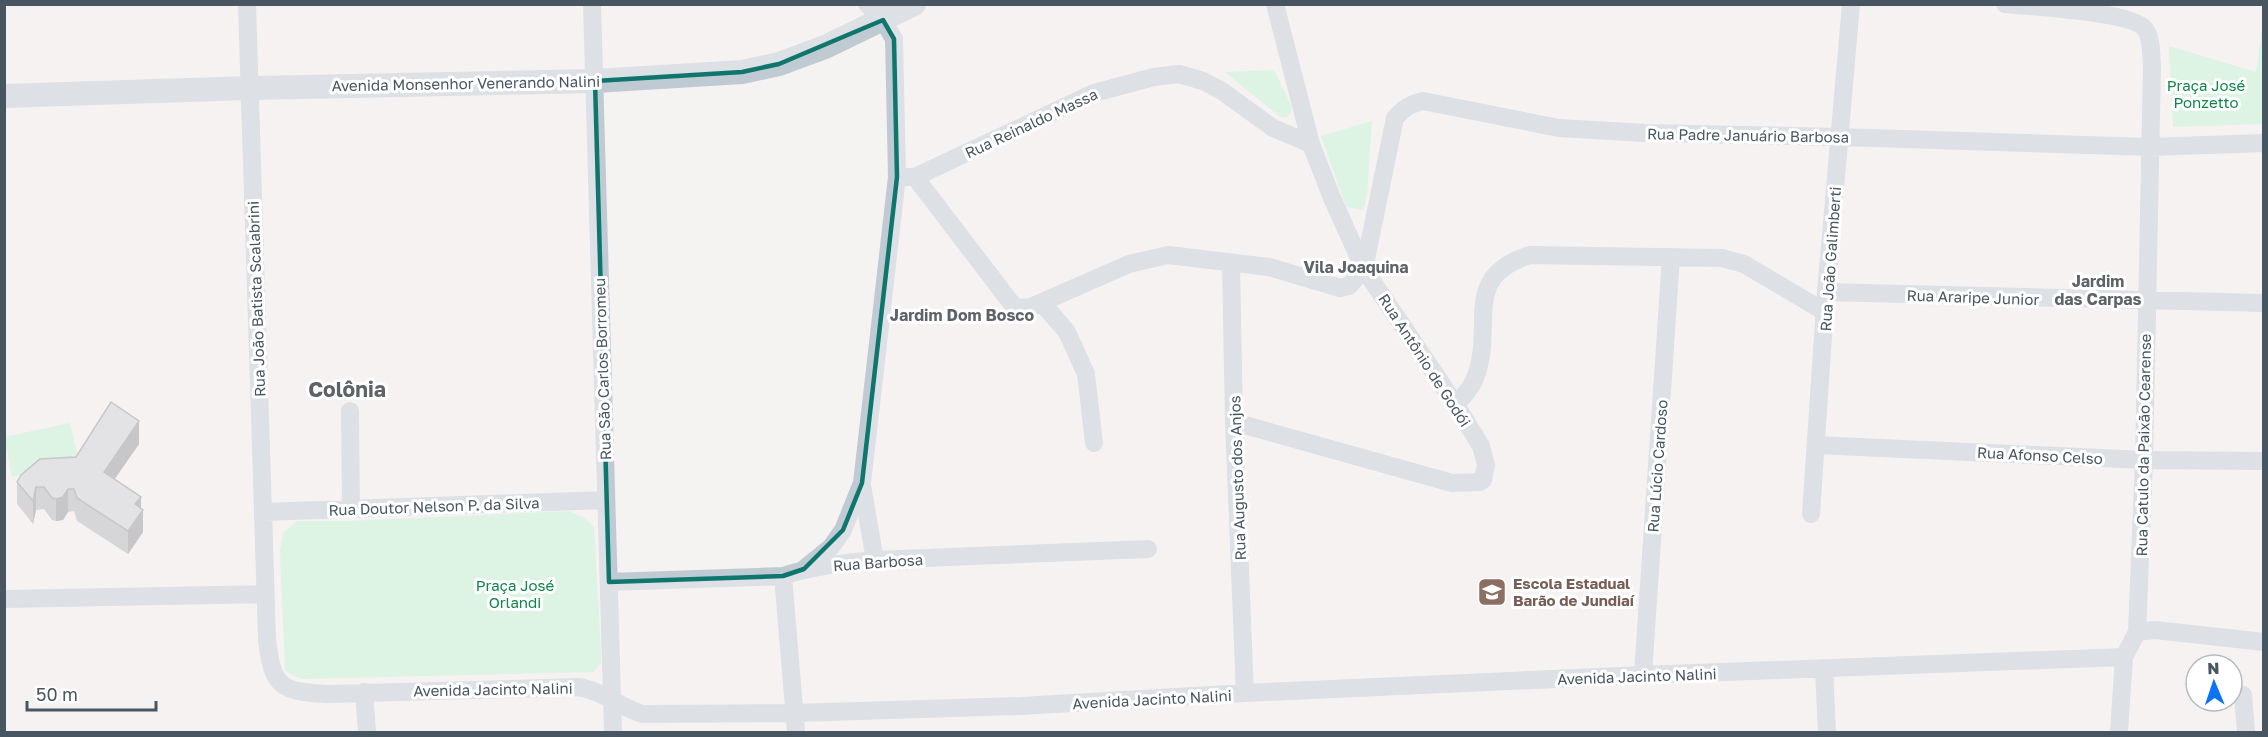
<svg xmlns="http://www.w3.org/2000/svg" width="2268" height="737" font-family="'Golos Text',sans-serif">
<rect width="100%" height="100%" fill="#f5f2f2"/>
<path fill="#bff4d3" d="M 2263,20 L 2263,124 L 2173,127 L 2169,46 L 2256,72 Z
M 1274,70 L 1291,105 L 1291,113 L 1286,118 L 1279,116 L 1225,72 Z
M 1372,121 L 1367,195 L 1363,210 L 1346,207 L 1321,136 Z
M 70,423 L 79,462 L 12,477 L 4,437 Z
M 569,511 L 586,519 L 594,527 L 601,651 L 601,663 L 593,672 L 304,679 L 294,676 L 285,670 L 280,551 L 283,533 L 297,521 L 348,521 Z"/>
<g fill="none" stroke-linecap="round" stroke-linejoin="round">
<path stroke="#bfcad3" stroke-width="18" d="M 247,4 L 267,639 C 272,686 280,692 327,694 L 578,687 C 602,690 620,708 643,714 L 795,713 L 1021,706 L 1245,693 L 1643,675 L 2124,657
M 592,4 L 613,732
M 2005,4 C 2031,7 2131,11 2145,29 C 2152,38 2151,55 2152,66 L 2144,460 L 2137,632 L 2124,657 L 2119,732
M 897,177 L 915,177 L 1012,304 L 1017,308 L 1031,307 L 1129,264 L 1168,255 L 1269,267 L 1340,288 L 1349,286 L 1364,269 L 1395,118 C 1404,108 1410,104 1423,101 L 1559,128 L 1645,133 L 1840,137 L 2150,147 L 2264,143
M 915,177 L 1094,93 L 1154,77 L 1179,74 L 1203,81 L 1222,91 L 1273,128 L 1311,144
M 1231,263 L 1234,422 L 1245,693
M 1826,292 L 2264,303
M 1042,303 L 1067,332 L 1086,374 L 1094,443
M 1456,405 C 1462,397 1472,388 1475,378 C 1496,326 1459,277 1530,255 L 1722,258 L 1744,264 L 1825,312
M 350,411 L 351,508
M 1234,422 L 1452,483 L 1480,482 L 1483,480 L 1486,465 L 1481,446 L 1456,405 L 1364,269 L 1332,198 L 1311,144 L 1275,4
M 1816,445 L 2144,460 L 2264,461
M 862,485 L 875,560
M 263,512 L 605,500
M 1811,514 L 1826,292 L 1851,4
M 804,569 L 831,547 L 843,530 L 862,483 L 897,177 L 894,39 L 883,20 L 867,4
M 783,576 L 796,732
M 609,582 L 783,576 C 813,566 843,563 875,560 L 1148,549
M 4,599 L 264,594
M 2137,632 L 2155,630 L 2264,642
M 1824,668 L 1827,732
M 1643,675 L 1671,257
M 364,692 L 367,732
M 2243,695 L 2246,732"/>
<path stroke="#bfcad3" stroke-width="24" d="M 4,96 L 250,88 L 595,81 L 742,72 L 779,64 L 825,47 L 914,4"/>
</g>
<path fill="#afb2b7" d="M 139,444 L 115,479 L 141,508 L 143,532 L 128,554 L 77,521 L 74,511 L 68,512 L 63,520 L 56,521 L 52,520 L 44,509 L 36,510 L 33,524 L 17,504 L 17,482 L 76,457 Z"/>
<path fill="#8f9195" d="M 139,421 L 139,444 L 104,494 L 104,472 Z
M 36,487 L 36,510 L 33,524 L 33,501 Z
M 68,489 L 68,512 L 63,520 L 56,521 L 56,499 Z
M 141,497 L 141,514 L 143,510 L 143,532 L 128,554 L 128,531 L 135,504 Z"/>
<path fill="#cccfd5" stroke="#8f9195" stroke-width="1.5" d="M 111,402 L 139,421 L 104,472 L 141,497 L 135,504 L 143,510 L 128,531 L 77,498 L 74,489 L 68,489 L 63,497 L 56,499 L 52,498 L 44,487 L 36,487 L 33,501 L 17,482 L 21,475 L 40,459 L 76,457 Z"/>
<path d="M0 0H2268V737H0ZM 883,20 L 894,39 L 897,177 L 862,483 L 843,530 L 804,569 L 783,576 L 609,582 L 595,81 L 742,72 L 779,64 Z" fill="#f5f2f2" fill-opacity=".55" fill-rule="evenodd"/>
<path fill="none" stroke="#0f766e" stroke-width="4.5" stroke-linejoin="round" d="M 883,20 L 894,39 L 897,177 L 862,483 L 843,530 L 804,569 L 783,576 L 609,582 L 595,81 L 742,72 L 779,64 Z"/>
<defs>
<g id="school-square" transform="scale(1.5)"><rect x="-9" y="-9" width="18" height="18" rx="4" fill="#8d6e63" stroke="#fff"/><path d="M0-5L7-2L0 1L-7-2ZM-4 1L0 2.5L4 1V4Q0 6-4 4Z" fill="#fff"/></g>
</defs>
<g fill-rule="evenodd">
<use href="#school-square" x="1492" y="592"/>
</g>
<g text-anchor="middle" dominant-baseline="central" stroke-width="6" stroke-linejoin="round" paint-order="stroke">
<g font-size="15" fill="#485662" stroke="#fff">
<text transform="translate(466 83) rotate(-1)">Avenida Monsenhor Venerando Nalini</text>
<text transform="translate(1031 123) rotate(-25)">Rua Reinaldo Massa</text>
<text transform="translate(1748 135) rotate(1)">Rua Padre Januário Barbosa</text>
<text transform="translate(1830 259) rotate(-86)">Rua João Galimberti</text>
<text transform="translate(1973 297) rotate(2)">Rua Araripe Junior</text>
<text transform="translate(256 299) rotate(-92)">Rua João Batista Scalabrini</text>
<text transform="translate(1425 360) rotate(57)">Rua Antônio de Godói</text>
<text transform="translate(602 369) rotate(-92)">Rua São Carlos Borromeu</text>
<text transform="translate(2143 445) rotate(-89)">Rua Catulo da Paixão Cearense</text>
<text transform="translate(2040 455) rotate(3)">Rua Afonso Celso</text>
<text transform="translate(1657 466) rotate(-86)">Rua Lúcio Cardoso</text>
<text transform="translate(1237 478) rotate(-92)">Rua Augusto dos Anjos</text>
<text transform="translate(434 506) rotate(-2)">Rua Doutor Nelson P. da Silva</text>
<text transform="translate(878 562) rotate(-4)">Rua Barbosa</text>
<text transform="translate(1637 676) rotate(-2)">Avenida Jacinto Nalini</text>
<text transform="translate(493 689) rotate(-1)">Avenida Jacinto Nalini</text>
<text transform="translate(1152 699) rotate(-3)">Avenida Jacinto Nalini</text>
</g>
<g font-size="15" fill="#0f874a" stroke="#fff">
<text x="2206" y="85">Praça José<tspan x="2206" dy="17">Ponzetto</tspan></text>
<text x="515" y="585">Praça José<tspan x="515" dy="17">Orlandi</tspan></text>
</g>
<g font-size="15" font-weight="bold" fill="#785e54" stroke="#fff" text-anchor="start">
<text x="1513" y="583">Escola Estadual<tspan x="1513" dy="17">Barão de Jundiaí</tspan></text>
</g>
<g font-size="16" font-weight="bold" fill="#5e6368" stroke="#fff">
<text x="1356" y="267">Vila Joaquina</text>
<text x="2098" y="281">Jardim<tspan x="2098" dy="18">das Carpas</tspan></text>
<text x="962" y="315">Jardim Dom Bosco</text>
</g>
<g font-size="21" font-weight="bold" fill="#5e6368" stroke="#fff">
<text x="347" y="389">Colônia</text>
</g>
</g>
<rect width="2268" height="737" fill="none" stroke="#485662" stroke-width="12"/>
<g transform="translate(2214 683) rotate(358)"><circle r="28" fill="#ffffff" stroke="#b6bbc0" stroke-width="1.5"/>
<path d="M0-4.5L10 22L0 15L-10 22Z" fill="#0b74f6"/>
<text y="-9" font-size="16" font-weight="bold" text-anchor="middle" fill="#485662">N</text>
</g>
<path d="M27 701v9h129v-9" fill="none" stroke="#485662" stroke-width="3"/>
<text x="36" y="701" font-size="18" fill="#485662" stroke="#ffffff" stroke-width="4.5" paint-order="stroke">50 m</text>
</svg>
